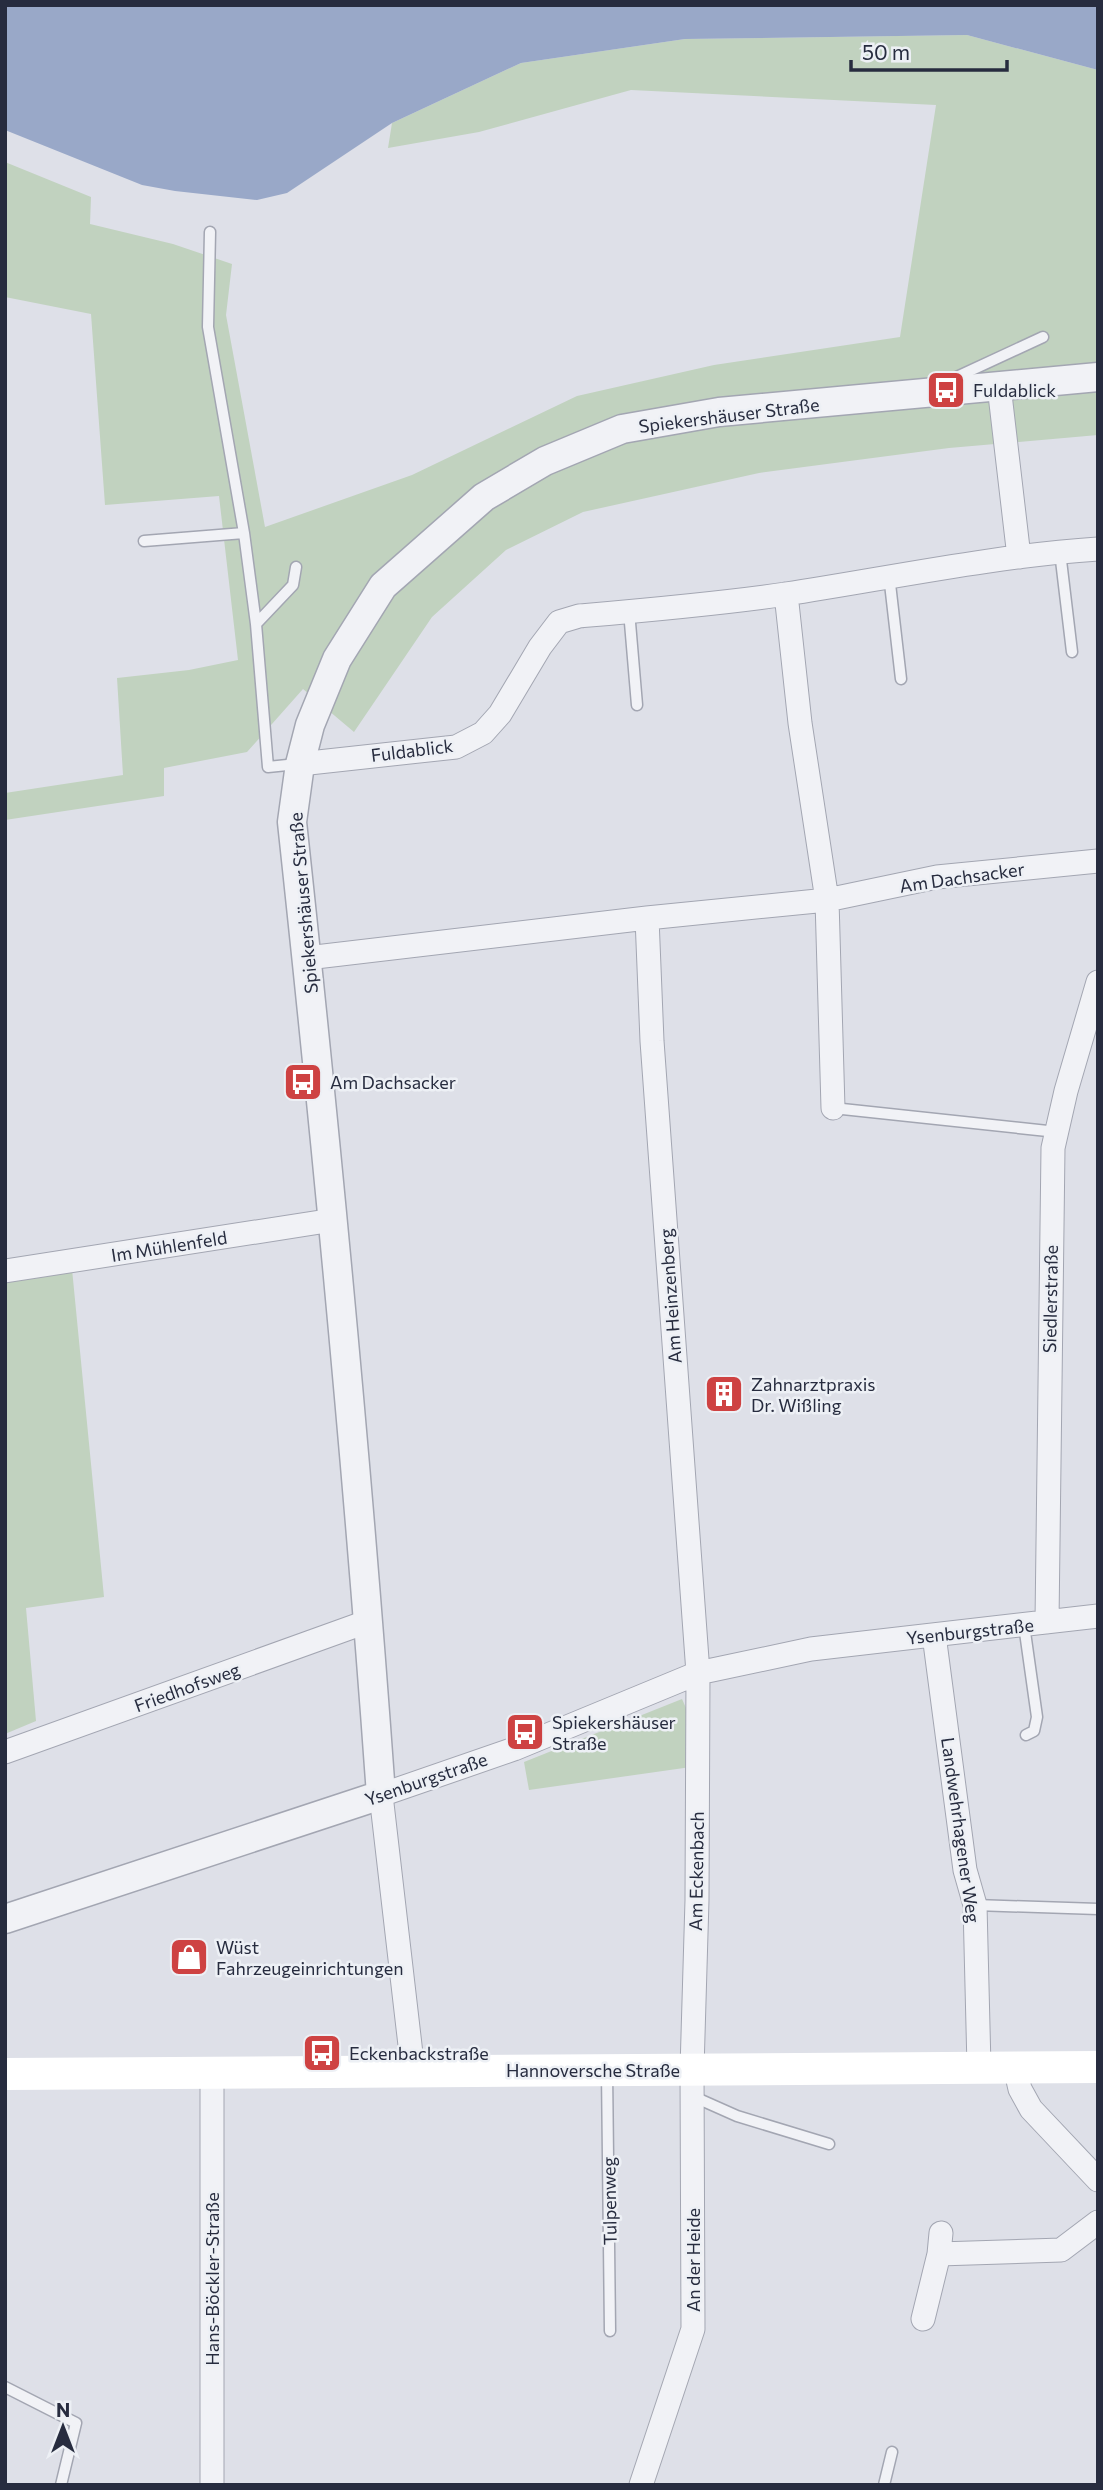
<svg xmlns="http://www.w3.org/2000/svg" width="1103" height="2490" font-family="Commissioner,sans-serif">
<rect width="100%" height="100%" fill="#dee0e8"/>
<path fill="#c1d2bf" d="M 967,35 L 1098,70 L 1098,435 L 949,448 L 759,473 L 583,512 L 506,550 L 432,617 L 354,732 L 303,689 L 247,752 L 164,768 L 164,796 L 5,820 L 5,793 L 123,775 L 117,678 L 189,670 L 238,660 L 219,496 L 105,505 L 91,314 L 5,297 L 5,162 L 91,197 L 90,224 L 173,244 L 232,264 L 226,315 L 265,527 L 412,475 L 577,396 L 714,365 L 900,337 L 936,105 L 631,90 L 479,132 L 388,148 L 392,123 L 521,63 L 685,39 Z
M 72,1269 L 104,1597 L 26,1608 L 36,1721 L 5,1734 L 5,1279 Z
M 682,1699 L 690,1717 L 691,1767 L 529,1790 L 524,1762 Z"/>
<path fill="#99a8c8" d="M 5,5 L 1098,5 L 1098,70 L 967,35 L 685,39 L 521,63 L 392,123 L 287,193 L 257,200 L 175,191 L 142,185 L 5,130 Z"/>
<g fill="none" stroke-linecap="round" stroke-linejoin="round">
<g stroke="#a3a6b2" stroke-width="13">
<path id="service" d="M 210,232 L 208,327 L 244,533 L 256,624 L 268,767 L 297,764
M 948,381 L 1043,337
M 144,541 L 244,533
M 1060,552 L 1072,652
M 889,575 L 901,679
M 629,611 L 637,705
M 256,624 L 293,585 L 296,567
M 833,1108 L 1057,1132
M 1024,1625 L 1037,1717 L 1034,1731 L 1026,1735
M 975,1905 L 1098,1909
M 607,2071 L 610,2331
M 692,2096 L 737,2116 L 829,2144
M 5,2387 L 76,2423 L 61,2485
M 884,2485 L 892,2452"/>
</g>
<g stroke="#a3a6b2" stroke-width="25">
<path id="minor" d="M 999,386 L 1019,557
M 786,594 L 800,723 L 827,900 L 833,1108
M 300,764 L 456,747 L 483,733 L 500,714 L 540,647 L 559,622 L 579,616 C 648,610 718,604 786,594 C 890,578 993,556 1098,549
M 307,958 L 647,918 L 827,900 L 937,877 L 1098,861
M 5,1271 L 333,1220
M 1047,1622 L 1053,1148 L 1066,1091 L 1098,982
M 934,1635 L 965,1870 L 975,1905 L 979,2067
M 5,1752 L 369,1621
M 1015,2067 L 1020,2089 L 1031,2109 L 1098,2180
M 413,2071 L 381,1795 L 514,1749 L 698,1673 L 811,1649 L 1098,1616
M 939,2254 L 1061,2250 L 1098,2222
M 923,2319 L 939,2254 L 941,2233
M 212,2485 L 212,2073
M 641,2485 L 693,2329 L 692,2069 L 697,1900 L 698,1673 L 652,1041 L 647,918"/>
</g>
<g stroke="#a3a6b2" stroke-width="31">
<path id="tertiary" d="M 5,1919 L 381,1795 C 358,1470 327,1146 292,822 L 300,764 L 310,725 L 337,659 L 383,586 L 484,497 L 545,461 L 622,429 L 719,412 L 1098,377"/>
</g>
<use href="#service" stroke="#f1f2f6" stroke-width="10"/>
<use href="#minor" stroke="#f1f2f6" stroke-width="23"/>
<use href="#tertiary" stroke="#f1f2f6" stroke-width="28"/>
<path stroke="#fff" stroke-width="32" d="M 5,2074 L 1098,2067"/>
</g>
<defs>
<g id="bus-square" transform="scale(2.0125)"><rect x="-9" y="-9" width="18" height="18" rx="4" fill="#ce4242" stroke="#edf0f5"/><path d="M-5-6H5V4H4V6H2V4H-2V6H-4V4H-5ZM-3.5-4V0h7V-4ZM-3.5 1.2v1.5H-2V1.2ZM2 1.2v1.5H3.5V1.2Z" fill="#fff"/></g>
<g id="building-square" transform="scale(2.0125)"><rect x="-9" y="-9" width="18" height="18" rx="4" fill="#ce4242" stroke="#edf0f5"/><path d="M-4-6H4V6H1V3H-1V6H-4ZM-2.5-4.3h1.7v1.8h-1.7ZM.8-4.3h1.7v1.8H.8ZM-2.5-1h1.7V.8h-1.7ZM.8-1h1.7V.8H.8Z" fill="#fff"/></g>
<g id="shop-square" transform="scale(2.0125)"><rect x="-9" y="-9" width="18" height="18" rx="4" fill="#ce4242" stroke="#edf0f5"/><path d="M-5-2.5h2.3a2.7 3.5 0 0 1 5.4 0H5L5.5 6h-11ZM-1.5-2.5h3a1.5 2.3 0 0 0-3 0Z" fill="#fff"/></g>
</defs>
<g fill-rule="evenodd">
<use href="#bus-square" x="946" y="390"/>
<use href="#bus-square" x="303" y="1082"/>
<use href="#building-square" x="724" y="1394"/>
<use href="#bus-square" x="525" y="1732"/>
<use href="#shop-square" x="189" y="1957"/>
<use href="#bus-square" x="322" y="2053"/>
</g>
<g text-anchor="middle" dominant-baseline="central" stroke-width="5" stroke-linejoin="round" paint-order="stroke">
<g font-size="18" fill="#272c3f" stroke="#edf0f5" text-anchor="start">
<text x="973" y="390">Fuldablick</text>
<text x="330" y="1082">Am Dachsacker</text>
<text x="751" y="1384">Zahnarztpraxis<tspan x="751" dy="21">Dr. Wißling</tspan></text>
<text x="552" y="1722">Spiekershäuser<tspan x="552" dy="21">Straße</tspan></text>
<text x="216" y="1947">Wüst<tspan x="216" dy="21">Fahrzeugeinrichtungen</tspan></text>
<text x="349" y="2053">Eckenbackstraße</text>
</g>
<g font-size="18" fill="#272c3f" stroke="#edf0f5">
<text transform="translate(729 415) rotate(-7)">Spiekershäuser Straße</text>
<text transform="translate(412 750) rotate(-7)">Fuldablick</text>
<text transform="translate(962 877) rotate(-8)">Am Dachsacker</text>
<text transform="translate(303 903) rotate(-95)">Spiekershäuser Straße</text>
<text transform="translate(169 1246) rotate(-9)">Im Mühlenfeld</text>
<text transform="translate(670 1296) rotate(-94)">Am Heinzenberg</text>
<text transform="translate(1050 1299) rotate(-89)">Siedlerstraße</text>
<text transform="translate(970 1631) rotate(-6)">Ysenburgstraße</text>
<text transform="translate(187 1687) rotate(-20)">Friedhofsweg</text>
<text transform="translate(426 1779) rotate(-19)">Ysenburgstraße</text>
<text transform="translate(961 1830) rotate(82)">Landwehrhagener Weg</text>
<text transform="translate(696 1871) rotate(-89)">Am Eckenbach</text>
<text x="593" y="2070">Hannoversche Straße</text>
<text transform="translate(609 2201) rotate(-91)">Tulpenweg</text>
<text transform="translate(693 2260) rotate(-90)">An der Heide</text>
<text transform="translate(212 2279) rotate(-90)">Hans-Böckler-Straße</text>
</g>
</g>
<rect width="1103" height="2490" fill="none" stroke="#272c3f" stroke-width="14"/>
<g transform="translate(63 2427)" stroke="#edf0f5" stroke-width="5" paint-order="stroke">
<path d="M0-5L12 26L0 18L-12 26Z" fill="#272c3f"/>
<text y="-10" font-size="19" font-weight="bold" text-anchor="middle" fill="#272c3f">N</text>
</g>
<path d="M851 60v10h156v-10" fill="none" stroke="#272c3f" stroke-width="3.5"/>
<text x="862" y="60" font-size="21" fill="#272c3f" stroke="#edf0f5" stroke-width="5" paint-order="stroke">50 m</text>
</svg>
